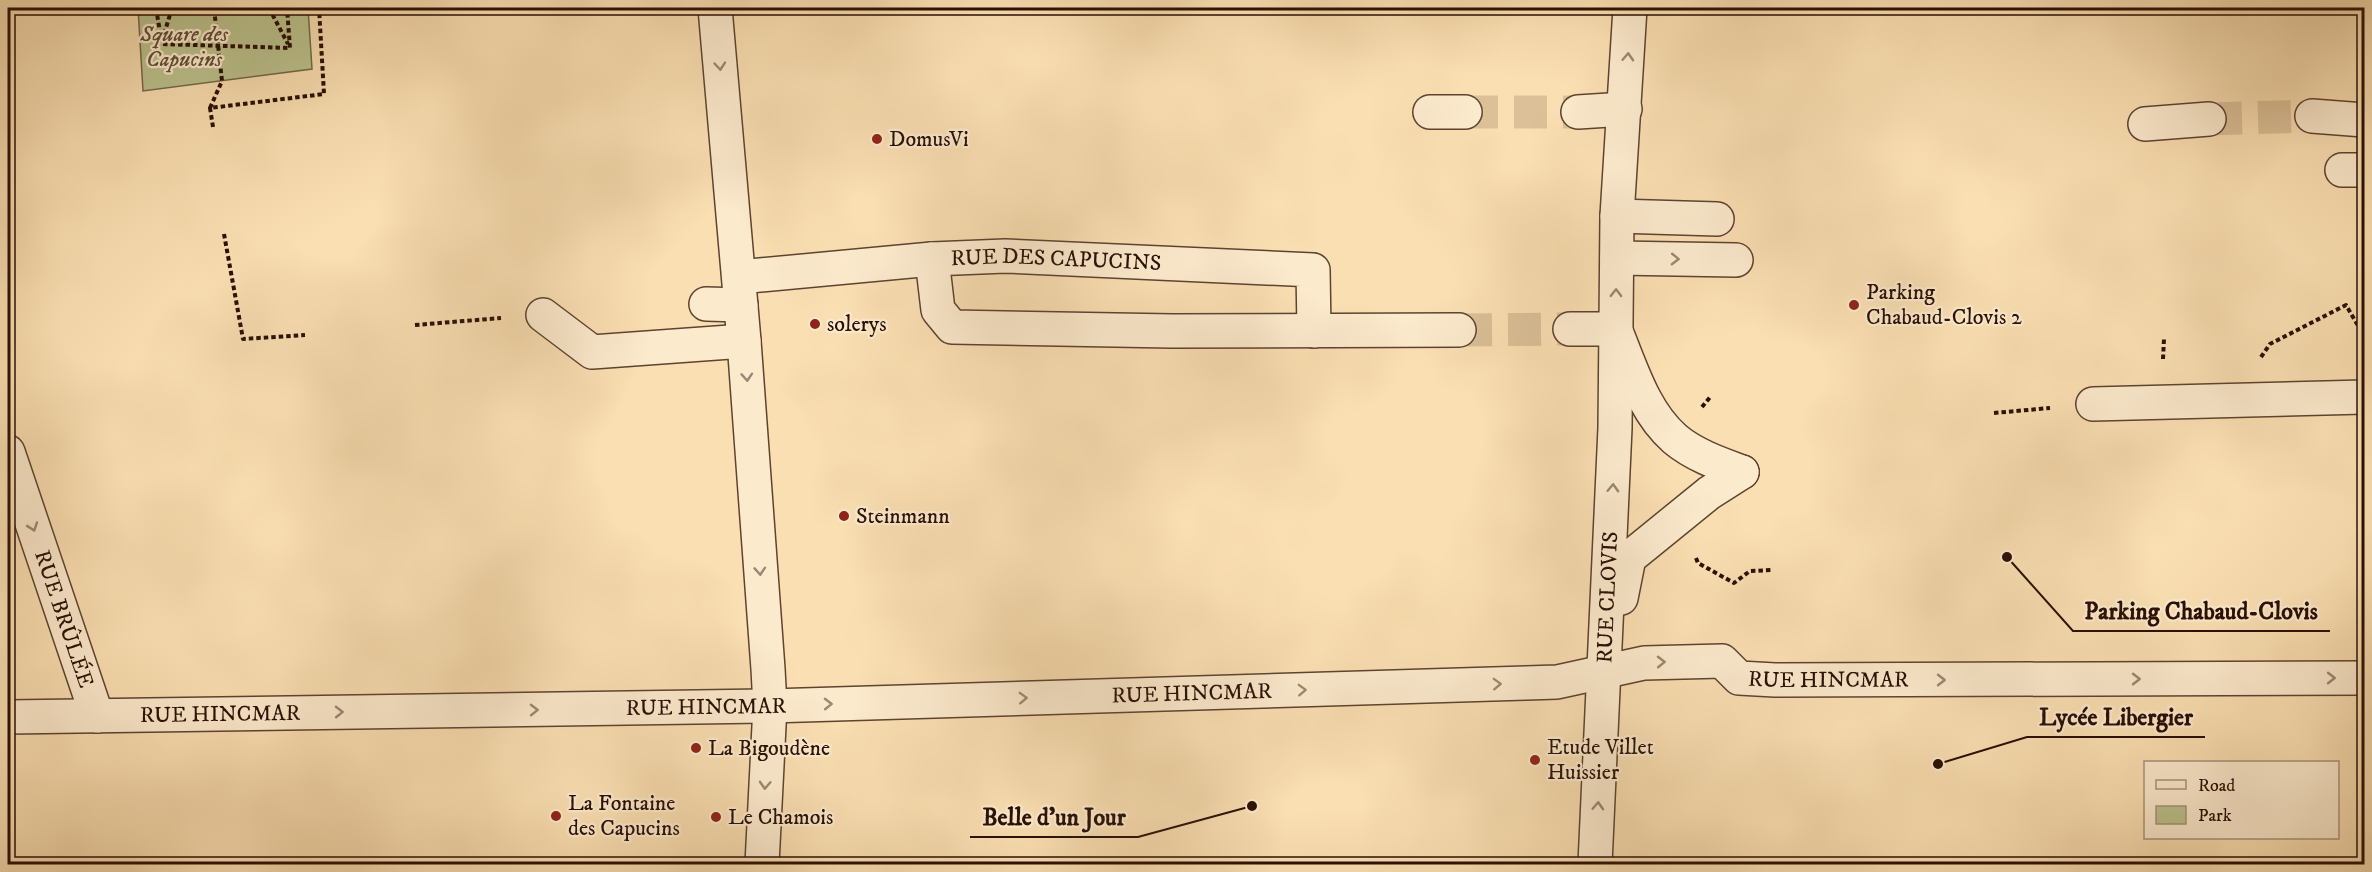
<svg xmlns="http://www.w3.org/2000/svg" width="2372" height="872" font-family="'IM FELL DW Pica',serif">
<rect width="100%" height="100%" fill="#fadfb2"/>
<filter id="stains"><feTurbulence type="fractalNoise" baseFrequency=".00333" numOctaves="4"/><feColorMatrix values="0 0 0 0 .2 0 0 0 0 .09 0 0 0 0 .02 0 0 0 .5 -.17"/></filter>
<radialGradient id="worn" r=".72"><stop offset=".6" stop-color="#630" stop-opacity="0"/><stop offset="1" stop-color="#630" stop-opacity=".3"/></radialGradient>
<path fill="#bbc28e" stroke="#72684a" stroke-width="1.5" d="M 138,8 L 308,8 L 312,69 L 143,91 Z"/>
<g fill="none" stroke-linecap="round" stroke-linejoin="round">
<path stroke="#dbc098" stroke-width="33" stroke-dasharray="33 16" stroke-linecap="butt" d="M 1465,112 L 1578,112
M 2209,119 L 2312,116
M 1459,330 L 1570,329"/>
<g stroke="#5d4330" stroke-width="36">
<g id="minor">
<path d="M 715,8 L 744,341 L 768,669 L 770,706 L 762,864"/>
<path d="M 1430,112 L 1465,112"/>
<path d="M 1578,112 L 1625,109"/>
<path d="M 2312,116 L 2364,120"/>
<path d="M 2145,124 L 2209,119"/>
<path d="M 2342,170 L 2364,170"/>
<path d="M 1617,216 L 1717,219"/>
<path d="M 1617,258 L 1736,260"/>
<path d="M 932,259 L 938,310 L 952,327 L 1172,331 L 1459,330"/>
<path id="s1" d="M 739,277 L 932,259 L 1005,256 L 1313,270 L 1314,331"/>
<path d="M 706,304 L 741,305"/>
<path d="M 543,315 L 592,352 L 744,341"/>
<path d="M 1570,329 L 1615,329 C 1631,367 1643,411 1675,439 C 1694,455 1720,464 1742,472"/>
<path d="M 2093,404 L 2364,397"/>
<path id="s2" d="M 8,452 L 97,716"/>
<path d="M 1621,598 L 1629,558 L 1709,493 L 1742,472"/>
<path id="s3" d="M 8,717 L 770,706 L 1526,683 L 1557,682 L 1644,663 L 1722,661 L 1739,678 L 1775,680 L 2364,678"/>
<path id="s4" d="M 1595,864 L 1615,428 L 1617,216 L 1630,8"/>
</g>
</g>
<path stroke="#290f05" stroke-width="4" stroke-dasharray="4.5 3" stroke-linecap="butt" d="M 156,8 L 162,44 L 290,48 L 287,8
M 269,8 L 288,44
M 162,41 L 172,8
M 210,108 L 222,81 L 214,8
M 213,127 L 210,108 L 324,94 L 319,8
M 224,234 L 243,339 L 305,335
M 415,325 L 501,318
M 2261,357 L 2270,344 L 2346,305 L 2364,336
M 2163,359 L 2164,339
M 1702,407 L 1711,396
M 1994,413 L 2050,408
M 1696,558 L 1698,563 L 1734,583 L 1750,571 L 1773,570"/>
<use href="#minor" stroke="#fceacd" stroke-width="33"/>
</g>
<defs><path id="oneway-chevron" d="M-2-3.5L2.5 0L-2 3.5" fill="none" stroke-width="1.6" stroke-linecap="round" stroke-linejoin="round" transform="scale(1.5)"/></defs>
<g stroke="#9d8773">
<use href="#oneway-chevron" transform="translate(1628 57) rotate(-87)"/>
<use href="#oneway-chevron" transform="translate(720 66) rotate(85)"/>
<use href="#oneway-chevron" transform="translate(1675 259) rotate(1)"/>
<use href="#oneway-chevron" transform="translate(1616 293) rotate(-89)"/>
<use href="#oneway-chevron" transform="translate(747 377) rotate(86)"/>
<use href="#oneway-chevron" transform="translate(1613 488) rotate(-88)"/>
<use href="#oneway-chevron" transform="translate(33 527) rotate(71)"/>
<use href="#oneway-chevron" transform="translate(760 571) rotate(86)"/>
<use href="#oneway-chevron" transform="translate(1661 662) rotate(-1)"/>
<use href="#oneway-chevron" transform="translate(2331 678)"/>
<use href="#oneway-chevron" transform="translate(2136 679)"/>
<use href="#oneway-chevron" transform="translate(1941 680)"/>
<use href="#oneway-chevron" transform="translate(1497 684) rotate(-2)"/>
<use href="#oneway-chevron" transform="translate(1302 690) rotate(-2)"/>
<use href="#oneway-chevron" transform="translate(1023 698) rotate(-2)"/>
<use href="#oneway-chevron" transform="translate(828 704) rotate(-1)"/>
<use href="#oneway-chevron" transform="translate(534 710) rotate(-1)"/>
<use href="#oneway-chevron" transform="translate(339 712) rotate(-1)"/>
<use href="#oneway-chevron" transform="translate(765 785) rotate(93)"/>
<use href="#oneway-chevron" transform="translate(1598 806) rotate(-87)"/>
</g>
<g fill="#8f2418" stroke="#fceacd" stroke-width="2">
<circle cx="877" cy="139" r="6"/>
<circle cx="1854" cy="305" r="6"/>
<circle cx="815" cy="324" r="6"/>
<circle cx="844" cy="516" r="6"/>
<circle cx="696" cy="748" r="6"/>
<circle cx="1535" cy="760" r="6"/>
<circle cx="556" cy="816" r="6"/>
<circle cx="716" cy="817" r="6"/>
</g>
<g text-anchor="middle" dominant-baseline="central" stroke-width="4.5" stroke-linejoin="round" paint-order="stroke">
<g font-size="22" font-style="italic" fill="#5c4e35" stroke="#fceacd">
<text x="184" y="34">Square des<tspan x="184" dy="25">Capucins</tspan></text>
</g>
<g font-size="22" fill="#290f05" stroke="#fceacd" text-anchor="start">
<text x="889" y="139">DomusVi</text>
<text x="1866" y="292">Parking<tspan x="1866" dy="25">Chabaud-Clovis 2</tspan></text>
<text x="827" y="324">solerys</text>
<text x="856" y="516">Steinmann</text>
<text x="1547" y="747">Etude Villet<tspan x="1547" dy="25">Huissier</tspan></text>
<text x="708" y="748">La Bigoudène</text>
<text x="568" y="803">La Fontaine<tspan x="568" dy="25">des Capucins</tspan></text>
<text x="728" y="817">Le Chamois</text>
</g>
<g font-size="22" fill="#290f05" stroke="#fceacd">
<text stroke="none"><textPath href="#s1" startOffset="318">RUE DES CAPUCINS</textPath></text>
<text stroke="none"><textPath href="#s4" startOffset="267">RUE CLOVIS</textPath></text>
<text stroke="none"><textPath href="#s2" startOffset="176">RUE BRÛLÉE</textPath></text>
<text stroke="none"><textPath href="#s3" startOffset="1830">RUE HINCMAR</textPath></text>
<text stroke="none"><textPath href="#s3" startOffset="1184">RUE HINCMAR</textPath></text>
<text stroke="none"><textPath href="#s3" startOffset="698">RUE HINCMAR</textPath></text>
<text stroke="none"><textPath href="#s3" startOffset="212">RUE HINCMAR</textPath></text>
</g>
</g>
<path fill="none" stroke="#290f05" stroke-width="2" d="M2007 557L2073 631H2330M1938 764L2027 737H2205M1252 806L1138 837H970"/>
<g fill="#290f05" stroke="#fceacd" stroke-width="2">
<circle cx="2007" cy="557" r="6"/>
<circle cx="1938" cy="764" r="6"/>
<circle cx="1252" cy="806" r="6"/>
</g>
<g font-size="24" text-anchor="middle" font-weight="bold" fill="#290f05" stroke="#fceacd" stroke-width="4.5" stroke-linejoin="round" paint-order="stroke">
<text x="2201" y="619">Parking Chabaud-Clovis</text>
<text x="2116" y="725">Lycée Libergier</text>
<text x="1054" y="825">Belle d'un Jour</text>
</g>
<rect width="2372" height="872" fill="none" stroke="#fadfb2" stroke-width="30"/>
<rect x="9" y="9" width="2354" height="854" fill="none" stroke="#290f05" stroke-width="3"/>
<rect x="15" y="15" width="2342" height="842" fill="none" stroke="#290f05" stroke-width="1.5"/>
<rect x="2144" y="761" width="195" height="78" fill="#fceacd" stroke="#a8927d" stroke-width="1.5"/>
<rect x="2156" y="780" width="30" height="9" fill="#fceacd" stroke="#a8927d" stroke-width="1.5"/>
<text x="2198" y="791" font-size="18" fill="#290f05">Road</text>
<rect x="2156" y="806" width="30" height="18" fill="#bbc28e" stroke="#a8927d" stroke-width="1.5"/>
<text x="2198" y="821" font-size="18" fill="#290f05">Park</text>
<rect width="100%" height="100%" filter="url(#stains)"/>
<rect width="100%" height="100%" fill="url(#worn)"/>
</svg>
